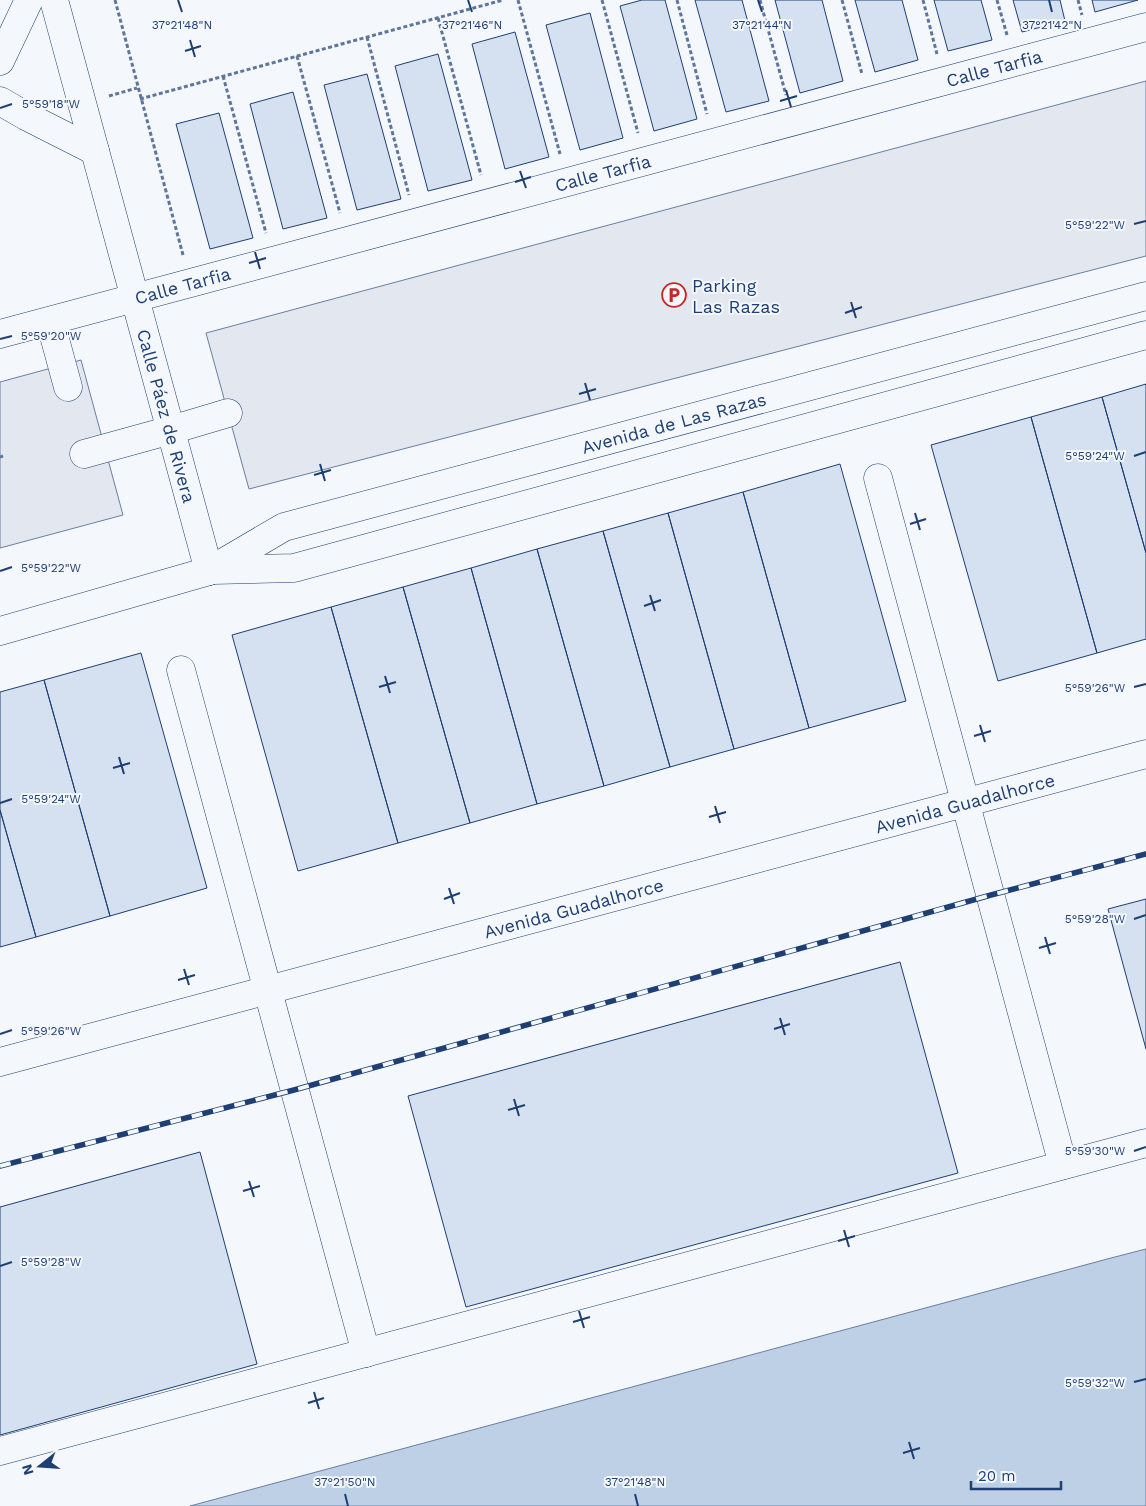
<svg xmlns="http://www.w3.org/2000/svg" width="1146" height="1506" font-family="'Work Sans',sans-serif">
<rect width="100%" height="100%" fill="#f4f7fb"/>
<path fill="#e3e8f0" stroke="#687fa3" d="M 1146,81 L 1146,256 L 249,489 L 206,333 Z
M 81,360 L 123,515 L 0,548 L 0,382 Z"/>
<path fill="#bed0e5" stroke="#687fa3" d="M 1146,1249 L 1146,1506 L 190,1506 L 1111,1258 Z"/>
<path fill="#d5e0f0" stroke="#1d3f73" d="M 642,0 L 665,0 L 697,119 L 654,131 L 620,6 Z
M 695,0 L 742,0 L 769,101 L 726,112 Z
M 775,0 L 822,0 L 843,81 L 800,93 Z
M 855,0 L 902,0 L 918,60 L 875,72 Z
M 934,0 L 981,0 L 992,40 L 948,51 Z
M 1013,0 L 1060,0 L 1065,21 L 1022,32 Z
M 1092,0 L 1138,0 L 1095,12 Z
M 590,13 L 623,138 L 580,150 L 546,25 Z
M 515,32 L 549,157 L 505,169 L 472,44 Z
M 438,54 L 472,180 L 428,191 L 395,66 Z
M 367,74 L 401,199 L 357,210 L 324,85 Z
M 293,92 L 327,218 L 283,229 L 250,104 Z
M 219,113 L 253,238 L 210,249 L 176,124 Z
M 1146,384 L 1146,553 L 1102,397 Z
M 1102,397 L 1146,553 L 1146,639 L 1097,653 L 1031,417 Z
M 1031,417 L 1097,653 L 998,681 L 931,445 Z
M 840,464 L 906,701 L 809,728 L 743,492 Z
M 743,492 L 809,728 L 734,749 L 668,513 Z
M 668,513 L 734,749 L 670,767 L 603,531 Z
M 603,531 L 670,767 L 604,786 L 537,549 Z
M 537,549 L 604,786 L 537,804 L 471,568 Z
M 471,568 L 537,804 L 470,823 L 403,587 Z
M 403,587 L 470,823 L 398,843 L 331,607 Z
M 331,607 L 398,843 L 298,871 L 232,635 Z
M 141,653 L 207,888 L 110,916 L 44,680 Z
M 44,680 L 110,916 L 36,937 L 0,810 L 0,692 Z
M 0,810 L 36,937 L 0,947 Z
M 1146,899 L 1146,1049 L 1108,909 Z
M 900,962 L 958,1173 L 466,1307 L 408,1096 Z
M 200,1152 L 257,1364 L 0,1435 L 0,1207 Z"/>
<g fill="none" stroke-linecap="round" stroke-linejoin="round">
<g stroke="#1d3f73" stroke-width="29">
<g id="minor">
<path id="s1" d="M 54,0 L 209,571"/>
<path d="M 0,61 L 29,0"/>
<path d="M 0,101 L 26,116 L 95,151"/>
<path d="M 50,321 L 68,387"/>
<path id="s2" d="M 0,334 L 1146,27"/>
<path d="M 84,454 L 171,430 L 228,413"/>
<path d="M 878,478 L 1063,1165"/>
<path d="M 181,670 L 366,1353"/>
<path id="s3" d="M 0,1062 L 1146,754"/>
<path d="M 0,1451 L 1146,1143"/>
</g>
</g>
<g stroke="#1d3f73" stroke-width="29">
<g id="major">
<path d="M 213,570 L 294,568 L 1146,335"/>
<path id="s4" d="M 0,631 L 209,571 L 284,527 L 1146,296"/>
</g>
</g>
<path stroke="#5e769c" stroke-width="3" stroke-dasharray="4 2.5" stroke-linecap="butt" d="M 115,0 L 183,255
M 518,0 L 560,154
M 602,0 L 638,133
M 677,0 L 707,114
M 760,0 L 786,95
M 842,0 L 862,74
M 923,0 L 937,54
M 997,0 L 1007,35
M 1078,0 L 1082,15
M 438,18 L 481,175
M 367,37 L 409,195
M 297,56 L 340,213
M 223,76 L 266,233
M 109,96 L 137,88
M 140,99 L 503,0
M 0,457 L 3,456"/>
<use href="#minor" stroke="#f4f7fb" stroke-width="28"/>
<use href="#major" stroke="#f4f7fb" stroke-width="28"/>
<g stroke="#1d3f73" stroke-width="5.5">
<path id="rail" d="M 0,1166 L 294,1090 L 991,895 L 1146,854"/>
</g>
<use href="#rail" stroke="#f4f7fb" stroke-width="4" stroke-dasharray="11" stroke-linecap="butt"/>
</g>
<path fill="none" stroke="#1d3f73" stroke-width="2" d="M 178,0 L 182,12M 468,0 L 472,12M 758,0 L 762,12M 1049,0 L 1052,12M 190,40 L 195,57M 185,51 L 201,46M 786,90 L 791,107M 780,101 L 797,96M 0,108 L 12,104M 520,171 L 526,188M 515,182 L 531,177M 1134,224 L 1146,221M 255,252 L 260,269M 249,263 L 266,258M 851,302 L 856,318M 845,313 L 862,307M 0,339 L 12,336M 585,383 L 590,400M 579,394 L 596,389M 1134,456 L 1146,452M 320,464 L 325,481M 314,475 L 331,470M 915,513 L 920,530M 910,524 L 926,519M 0,571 L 12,567M 650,595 L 655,611M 644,606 L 661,600M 385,676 L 390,693M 379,687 L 396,682M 1134,687 L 1146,684M 980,725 L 985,742M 974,736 L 991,731M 119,757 L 124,774M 113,768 L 130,763M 0,803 L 12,799M 715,806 L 720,823M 709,817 L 726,812M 449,888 L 454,904M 444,899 L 460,893M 1134,919 L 1146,915M 1045,937 L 1050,954M 1039,948 L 1056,943M 184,969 L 189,985M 178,980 L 195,975M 780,1018 L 785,1035M 774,1029 L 790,1024M 0,1034 L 12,1030M 514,1099 L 519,1116M 508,1110 L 525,1105M 1134,1151 L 1146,1147M 249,1181 L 254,1197M 243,1191 L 260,1186M 844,1230 L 849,1247M 838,1241 L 855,1236M 0,1266 L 12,1262M 579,1311 L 584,1328M 573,1322 L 590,1317M 1134,1382 L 1146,1379M 314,1392 L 319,1409M 308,1403 L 324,1398M 909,1442 L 914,1459M 903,1453 L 920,1448M 345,1494 L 348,1506M 635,1494 L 638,1506"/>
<defs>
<g id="parking-ring" transform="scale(1.25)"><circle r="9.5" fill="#f4f7fb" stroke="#c62828" stroke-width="1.5"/><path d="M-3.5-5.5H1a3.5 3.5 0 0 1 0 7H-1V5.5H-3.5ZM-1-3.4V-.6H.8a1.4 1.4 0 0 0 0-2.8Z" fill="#c62828"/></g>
</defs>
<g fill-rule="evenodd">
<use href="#parking-ring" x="674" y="295"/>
</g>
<g text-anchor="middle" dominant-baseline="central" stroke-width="4" stroke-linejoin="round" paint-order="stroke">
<g font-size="18" fill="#1d3f73" stroke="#f4f7fb">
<text stroke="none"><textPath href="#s2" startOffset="1029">Calle Tarfia</textPath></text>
<text stroke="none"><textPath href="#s2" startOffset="624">Calle Tarfia</textPath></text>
<text stroke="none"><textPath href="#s2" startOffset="189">Calle Tarfia</textPath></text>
<text stroke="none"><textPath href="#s1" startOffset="431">Calle Páez de Rivera</textPath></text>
<text stroke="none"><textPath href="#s4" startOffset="708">Avenida de Las Razas</textPath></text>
<text stroke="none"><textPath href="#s3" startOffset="999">Avenida Guadalhorce</textPath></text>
<text stroke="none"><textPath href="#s3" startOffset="594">Avenida Guadalhorce</textPath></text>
</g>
<g font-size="18" fill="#1d3f73" stroke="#f4f7fb" text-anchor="start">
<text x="692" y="285">Parking<tspan x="692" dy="21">Las Razas</tspan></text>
</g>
</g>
<g font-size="12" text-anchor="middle" fill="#1d3f73" stroke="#f4f7fb" stroke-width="4" stroke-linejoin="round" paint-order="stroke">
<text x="1052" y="29">37°21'42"N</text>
<text x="182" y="29">37°21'48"N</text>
<text x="472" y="29">37°21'46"N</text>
<text x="762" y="29">37°21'44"N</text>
<text x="51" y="108">5°59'18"W</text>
<text x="1095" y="229">5°59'22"W</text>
<text x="51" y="340">5°59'20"W</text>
<text x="1095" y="460">5°59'24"W</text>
<text x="51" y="572">5°59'22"W</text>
<text x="1095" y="692">5°59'26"W</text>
<text x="51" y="803">5°59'24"W</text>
<text x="1095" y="923">5°59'28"W</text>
<text x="51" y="1035">5°59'26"W</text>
<text x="1095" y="1155">5°59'30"W</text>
<text x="51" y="1266">5°59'28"W</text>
<text x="1095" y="1387">5°59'32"W</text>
<text x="345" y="1486">37°21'50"N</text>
<text x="635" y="1486">37°21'48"N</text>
</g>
<g transform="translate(40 1466) rotate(253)" stroke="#f4f7fb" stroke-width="4" paint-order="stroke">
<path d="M0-4L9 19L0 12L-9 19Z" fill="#1d3f73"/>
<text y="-8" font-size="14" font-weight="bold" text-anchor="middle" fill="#1d3f73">N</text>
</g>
<path d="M971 1481v8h90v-8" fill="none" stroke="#1d3f73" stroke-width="2.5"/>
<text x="978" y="1481" font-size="15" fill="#1d3f73" stroke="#f4f7fb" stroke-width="4" paint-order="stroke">20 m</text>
</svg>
